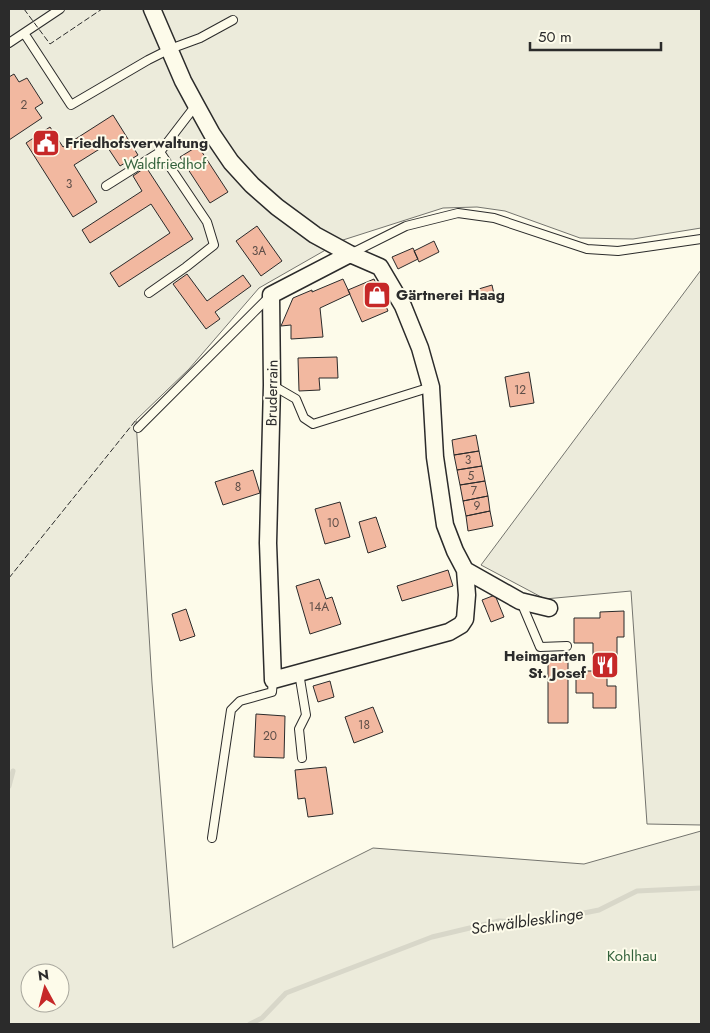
<svg xmlns="http://www.w3.org/2000/svg" width="710" height="1033" font-family="Jost,sans-serif">
<rect width="100%" height="100%" fill="#fdfbea"/>
<path fill="#ecebdb" stroke="#74746e" fill-rule="evenodd" d="M 9,9 L 701,9 L 701,228 L 633,239 L 580,238 L 505,211 L 477,207 L 443,208 L 343,240 L 259,288 L 189,369 L 136,420 L 152,683 L 173,948 L 373,848 L 584,864 L 701,831 L 701,1024 L 9,1024 ZM 30,973 L 60,973 L 60,1003 L 30,1003 Z
M 701,270 L 701,825 L 647,824 L 631,591 L 545,599 L 481,565 Z"/>
<g fill="none" stroke-linecap="round" stroke-linejoin="round">
<path stroke="#d8d7c9" stroke-width="5" d="M 9,786 L 13,771
M 250,1024 L 262,1018 L 286,993 L 432,937 L 499,921 L 534,923 L 599,910 L 637,891 L 701,888"/>
</g>
<path fill="#f2b8a0" stroke="#2b2b2b" d="M 14,74 L 19,82 L 27,78 L 43,103 L 35,108 L 42,118 L 9,140 L 9,77 Z
M 113,115 L 138,155 L 120,166 L 106,145 L 74,165 L 97,202 L 73,217 L 26,143 L 50,127 L 63,147 Z
M 198,146 L 228,192 L 210,203 L 180,157 Z
M 146,167 L 193,239 L 119,287 L 110,273 L 170,233 L 151,204 L 90,243 L 82,230 L 142,191 L 133,176 Z
M 257,226 L 282,261 L 261,276 L 236,241 Z
M 434,241 L 439,252 L 419,262 L 414,251 Z
M 413,248 L 418,259 L 398,269 L 392,257 Z
M 187,274 L 207,301 L 243,275 L 251,286 L 215,312 L 220,319 L 206,329 L 173,284 Z
M 343,279 L 350,294 L 320,308 L 323,337 L 291,339 L 291,325 L 281,326 L 293,298 L 312,290 L 312,292 Z
M 374,279 L 388,311 L 362,322 L 348,290 Z
M 492,285 L 494,294 L 475,299 L 472,291 Z
M 337,357 L 338,378 L 319,378 L 320,390 L 299,391 L 298,358 Z
M 529,372 L 534,403 L 510,407 L 505,377 Z
M 476,435 L 479,451 L 454,455 L 452,440 Z
M 479,451 L 482,466 L 457,470 L 454,455 Z
M 482,466 L 485,481 L 460,485 L 457,470 Z
M 253,470 L 260,493 L 223,505 L 215,482 Z
M 485,481 L 488,496 L 463,501 L 460,485 Z
M 488,496 L 490,511 L 466,516 L 463,501 Z
M 340,502 L 350,537 L 325,544 L 315,509 Z
M 490,511 L 493,526 L 468,531 L 466,516 Z
M 376,517 L 386,547 L 368,553 L 359,522 Z
M 448,570 L 453,586 L 402,601 L 397,586 Z
M 319,579 L 326,599 L 332,597 L 341,624 L 310,634 L 296,586 Z
M 495,595 L 504,617 L 491,622 L 482,600 Z
M 186,609 L 195,636 L 180,641 L 172,614 Z
M 624,611 L 624,637 L 617,637 L 617,674 L 607,674 L 607,686 L 616,686 L 616,708 L 593,708 L 593,693 L 576,693 L 576,678 L 568,678 L 568,723 L 548,723 L 548,660 L 568,660 L 568,671 L 593,671 L 593,643 L 574,643 L 574,618 L 600,618 L 600,612 Z
M 330,681 L 334,697 L 318,702 L 313,686 Z
M 373,707 L 383,732 L 354,743 L 345,717 Z
M 256,714 L 285,716 L 284,758 L 254,757 Z
M 326,767 L 333,814 L 308,817 L 305,798 L 298,799 L 295,770 Z"/>
<g fill="none" stroke-linecap="round" stroke-linejoin="round">
<g stroke="#2b2b2b" stroke-width="10">
<path id="service" d="M 60,9 L 24,33 L 71,105 L 148,60 L 170,49 L 200,38 L 233,20
M 9,43 L 24,33
M 106,186 L 160,152 L 196,105
M 350,254 L 406,226 L 458,213 L 494,218 L 587,249 L 618,251 L 701,239
M 149,293 L 186,267 L 214,245 L 207,222 L 160,152
M 272,385 L 296,399 L 304,418 L 313,424 L 431,387
M 138,428 L 270,296
M 521,602 L 540,647 L 567,646
M 299,673 L 306,715 L 299,729 L 302,758
M 212,838 L 231,710 L 240,701 L 272,692 L 273,680"/>
</g>
<g stroke="#2b2b2b" stroke-width="19">
<path id="minor" d="M 152,9 L 183,81 L 196,105 L 212,134 L 231,162 L 252,185 L 277,207 L 315,235 L 350,254 L 380,267 L 403,306 L 420,348 L 431,387 L 435,457 L 445,525 L 455,551 L 465,570 L 467,595 L 465,619 L 461,625 L 449,632 L 273,680 L 268,543 L 272,385 L 271,295 L 350,254
M 465,570 L 520,601 L 549,608"/>
</g>
<use href="#service" stroke="#fdfbea" stroke-width="8"/>
<use href="#minor" stroke="#fdfbea" stroke-width="16"/>
<path stroke="#2b2b2b" stroke-width="1" stroke-dasharray="6 2.5" stroke-linecap="butt" d="M 24,9 L 50,44 L 102,9
M 9,578 L 136,420"/>
</g>
<defs>
<g id="civic-square" transform="scale(1.4375)"><rect x="-9" y="-9" width="18" height="18" rx="4" fill="#c62828" stroke="#fdfbea"/><path d="M-.6-6.5H3V-4.5H.6V-3L4-1V1h2V6H-6V1h2V-1L-.6-3ZM-1.2 2.5V6h2.4V2.5Z" fill="#fff"/></g>
<g id="shop-square" transform="scale(1.4375)"><rect x="-9" y="-9" width="18" height="18" rx="4" fill="#c62828" stroke="#fdfbea"/><path d="M-5-2.5h2.3a2.7 3.5 0 0 1 5.4 0H5L5.5 6h-11ZM-1.5-2.5h3a1.5 2.3 0 0 0-3 0Z" fill="#fff"/></g>
<g id="restaurant-square" transform="scale(1.4375)"><rect x="-9" y="-9" width="18" height="18" rx="4" fill="#c62828" stroke="#fdfbea"/><path d="M-5-6h1v4h1v-4h1v4h1v-4h1v5L-1.5 .5V6h-2V.5L-5-1ZM5-6V6H3V1.5H1.5Q1.5-4 5-6Z" fill="#fff"/></g>
</defs>
<g fill-rule="evenodd">
<use href="#civic-square" x="46" y="143"/>
<use href="#shop-square" x="377" y="295"/>
<use href="#restaurant-square" x="605" y="665"/>
</g>
<g text-anchor="middle" dominant-baseline="central" stroke-width="4" stroke-linejoin="round" paint-order="stroke">
<g font-size="12" fill="#5d4e48">
<text x="24" y="105">2</text>
<text x="69" y="184">3</text>
<text x="259" y="251">3A</text>
<text x="520" y="390">12</text>
<text x="468" y="460">3</text>
<text x="471" y="476">5</text>
<text x="238" y="487">8</text>
<text x="474" y="491">7</text>
<text x="477" y="506">9</text>
<text x="333" y="523">10</text>
<text x="319" y="607">14A</text>
<text x="364" y="725">18</text>
<text x="270" y="736">20</text>
</g>
<g font-size="15" font-weight="bold" fill="#2b2b2b" stroke="#fdfbea" text-anchor="start">
<text x="65" y="143">Friedhofsverwaltung</text>
<text x="396" y="295">Gärtnerei Haag</text>
<text x="586" y="656" text-anchor="end">Heimgarten<tspan x="586" dy="17">St. Josef</tspan></text>
</g>
<g font-size="15" fill="#34623c" stroke="#fdfbea">
<text x="165" y="164">Waldfriedhof</text>
<text x="632" y="956">Kohlhau</text>
</g>
<g font-size="15" fill="#2b2b2b" stroke="#fdfbea">
<text transform="translate(272 393) rotate(-89)">Bruderrain</text>
</g>
<g font-size="16" font-style="italic" fill="#2b2b2b" stroke="#fdfbea">
<text transform="translate(527 921) rotate(-8)">Schwälblesklinge</text>
</g>
</g>
<rect width="710" height="1033" fill="none" stroke="#2b2b2b" stroke-width="20"/>
<g transform="translate(45 988) rotate(353)"><circle r="24" fill="#fdfbea" stroke="#a9a89e"/>
<path d="M0-4L9 19L0 12L-9 19Z" fill="#c62828"/>
<text y="-8" font-size="14" font-weight="bold" text-anchor="middle" fill="#2b2b2b">N</text>
</g>
<path d="M530 42v8h131v-8" fill="none" stroke="#2b2b2b" stroke-width="2.5"/>
<text x="538" y="42" font-size="15" fill="#2b2b2b" stroke="#fdfbea" stroke-width="4" paint-order="stroke">50 m</text>
</svg>
